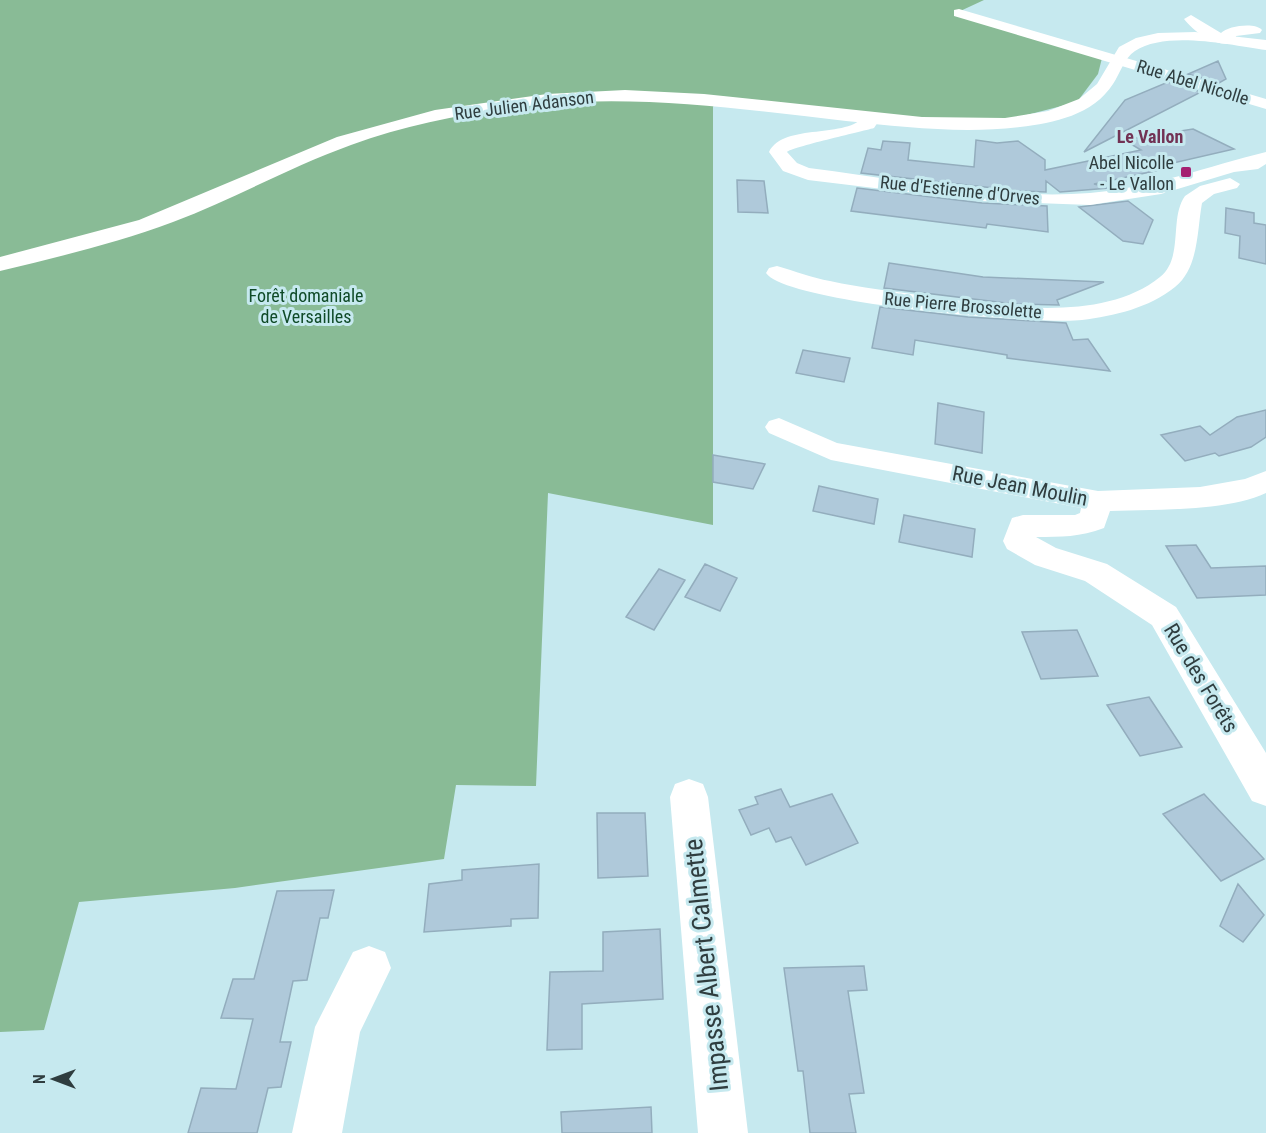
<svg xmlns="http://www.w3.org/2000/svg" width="1266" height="1133" font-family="'Roboto Condensed',sans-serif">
<rect width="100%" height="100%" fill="#c6e9ef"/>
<path fill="#89bb96" d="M 0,0 L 984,0 L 956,13 L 1103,54 L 1098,74 L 1077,102 L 1007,120 L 912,118 L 717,96 L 713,107 L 713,525 L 548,493 L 536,786 L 456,785 L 444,859 L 235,888 L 79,902 L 44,1030 L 0,1032 Z"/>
<path fill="#afc9da" stroke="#93adbd" stroke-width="1.5" d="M 1218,61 L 1226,79 L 1219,83 L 1188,74 Z
M 1168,82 L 1201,92 L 1084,152 L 1125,100 Z
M 1193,129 L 1234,149 L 1173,163 L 1174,167 L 1094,184 L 1110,188 L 1060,192 L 1046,181 L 1046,192 L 1021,191 L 861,173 L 868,148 L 881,150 L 883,141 L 910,143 L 908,160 L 974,167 L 976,140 L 997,143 L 1018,141 L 1045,160 L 1045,170 L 1141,150 L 1124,140 Z
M 737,180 L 764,181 L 768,213 L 738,212 Z
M 857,188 L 982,203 L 1047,206 L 1048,232 L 987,224 L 986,228 L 851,211 Z
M 1128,201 L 1153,220 L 1143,244 L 1123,241 L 1079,207 Z
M 1226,208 L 1254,213 L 1254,223 L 1266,225 L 1266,264 L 1239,258 L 1240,236 L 1225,233 Z
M 889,263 L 983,277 L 1104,282 L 1057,300 L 1059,305 L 1014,304 L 884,288 Z
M 880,307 L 968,317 L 1066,323 L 1073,340 L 1088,339 L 1110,371 L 1007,358 L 1007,355 L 915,340 L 913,355 L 872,348 Z
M 803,350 L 850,358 L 844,382 L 796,373 Z
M 938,403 L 984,412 L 982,453 L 935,444 Z
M 1266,410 L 1266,437 L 1251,447 L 1219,456 L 1215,453 L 1185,461 L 1161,435 L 1200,426 L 1210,435 L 1237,417 Z
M 713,455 L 765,464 L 753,489 L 713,482 Z
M 819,486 L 878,499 L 874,524 L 813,511 Z
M 904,515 L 975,529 L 972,557 L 899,542 Z
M 1196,545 L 1211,568 L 1266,566 L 1266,595 L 1197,598 L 1166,546 Z
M 705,564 L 737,578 L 720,611 L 685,597 Z
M 659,569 L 685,580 L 654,630 L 626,617 Z
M 1077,630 L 1098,676 L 1041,679 L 1022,632 Z
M 1149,697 L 1182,747 L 1140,756 L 1107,705 Z
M 781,789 L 790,807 L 832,794 L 858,843 L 806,865 L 791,837 L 776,842 L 769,828 L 751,835 L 739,810 L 758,804 L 755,797 Z
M 1204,794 L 1264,859 L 1221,881 L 1163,814 Z
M 597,813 L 645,813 L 648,876 L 598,878 Z
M 539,864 L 538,918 L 511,919 L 511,926 L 424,932 L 429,884 L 462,880 L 462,870 Z
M 1238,884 L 1264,915 L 1243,942 L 1220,926 Z
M 334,890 L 328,918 L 320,918 L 307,980 L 293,981 L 280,1042 L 291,1042 L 281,1087 L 268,1088 L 257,1133 L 188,1133 L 201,1088 L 236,1089 L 253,1019 L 221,1018 L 233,979 L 254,979 L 277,891 Z
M 660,929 L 663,999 L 582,1004 L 582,1049 L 547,1050 L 550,972 L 603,971 L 603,932 Z
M 864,966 L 867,990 L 848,991 L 864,1093 L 849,1094 L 856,1133 L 810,1133 L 803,1071 L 798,1071 L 784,968 Z
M 651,1107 L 652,1133 L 562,1133 L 561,1112 Z"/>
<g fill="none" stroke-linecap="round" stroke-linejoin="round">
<path fill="#fff" fill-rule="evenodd" d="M 959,9 L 1266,99 L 1266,109 L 954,16 L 954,10 Z
M 1191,15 L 1221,33 C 1228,26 1255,22 1262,30 L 1260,33 L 1236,36 L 1235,43 C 1217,48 1195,33 1184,19 Z
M 871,114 L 880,119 L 874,128 C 860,132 792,147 787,152 L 797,163 L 809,168 C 898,179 1001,200 1090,193 C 1151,188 1209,166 1266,152 L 1266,164 L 1258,169 L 1234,172 L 1161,194 L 1090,205 L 982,201 L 808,180 L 783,171 L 769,152 C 784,122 848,140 865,115 Z
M 1230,178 L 1240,184 L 1237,188 L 1214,194 L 1202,203 C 1197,230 1199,268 1175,287 C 1149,308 1114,316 1082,320 C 1039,325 786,303 766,273 L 769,268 L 777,266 C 795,271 812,278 830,281 C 861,288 893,291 925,296 C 994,305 1101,325 1160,277 C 1184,258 1169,218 1185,196 L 1200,186 Z
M 779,418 L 837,443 L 1098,491 L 1200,487 L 1245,479 L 1266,471 L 1266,493 C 1226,512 1155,509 1110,511 L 1104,528 C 1080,537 1061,537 1036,537 L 1056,548 L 1107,564 L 1176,607 L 1266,753 L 1266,806 L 1252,801 L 1152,625 L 1085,581 L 1035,565 L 1007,549 L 1003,541 L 1012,518 L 1023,515 L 1075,515 L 1080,513 L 1081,508 L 831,460 L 769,433 L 765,427 L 769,421 Z
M 689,779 L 703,784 L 708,797 L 748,1133 L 698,1133 L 670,797 L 675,784 Z
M 369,946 L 385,952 L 391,968 L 360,1032 L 342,1133 L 292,1133 L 315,1027 L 353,952 Z"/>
<path fill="#fff" fill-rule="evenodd" d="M 1195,32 L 1266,40 L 1266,50 C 1231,45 1166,30 1135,51 C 1124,58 1120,74 1113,84 C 1093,115 1054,123 1020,127 C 962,134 904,127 846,121 C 747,110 647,95 547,104 C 480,111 414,122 351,145 C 290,167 234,199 173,222 C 117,243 58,257 0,271 L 0,257 L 139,220 L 337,137 L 435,110 L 547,94 L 625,90 L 704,94 L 922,117 L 1005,118 L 1048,111 L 1079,99 L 1097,84 L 1119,47 L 1136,38 L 1158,33 Z"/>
</g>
<rect fill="#a42271" stroke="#c6e9ef" stroke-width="2" x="1180" y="166" width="12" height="12" rx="3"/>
<g text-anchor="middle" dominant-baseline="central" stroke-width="6" stroke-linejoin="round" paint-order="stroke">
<g font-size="18" fill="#2f3d3f" stroke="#c6e9ef">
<text transform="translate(1193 82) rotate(17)">Rue Abel Nicolle</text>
<text transform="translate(524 105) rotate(-7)">Rue Julien Adanson</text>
<text transform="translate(960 190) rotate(6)">Rue d'Estienne d'Orves</text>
<text transform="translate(963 305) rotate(5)">Rue Pierre Brossolette</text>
</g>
<g font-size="18" font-weight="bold" fill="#723254" stroke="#c6e9ef">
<text x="1150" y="136">Le Vallon</text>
</g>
<g font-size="18" fill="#2f3d3f" stroke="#c6e9ef" text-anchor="end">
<text x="1174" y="162">Abel Nicolle<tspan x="1174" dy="21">- Le Vallon</tspan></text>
</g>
<g font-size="18" fill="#0f4a27" stroke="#c6e9ef">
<text x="306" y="295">Forêt domaniale<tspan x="306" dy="21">de Versailles</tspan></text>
</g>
<g font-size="21" fill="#2f3d3f" stroke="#c6e9ef">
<text transform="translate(1020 486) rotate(11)">Rue Jean Moulin</text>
<text transform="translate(1201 678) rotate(59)">Rue des Forêts</text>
</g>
<g font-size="26" fill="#2f3d3f" stroke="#c6e9ef">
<text transform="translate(706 965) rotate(-96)">Impasse Albert Calmette</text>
</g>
</g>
<g transform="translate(54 1079) rotate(270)" stroke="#c6e9ef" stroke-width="4.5" paint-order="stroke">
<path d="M0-4.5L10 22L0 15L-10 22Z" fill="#2f3d3f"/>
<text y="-9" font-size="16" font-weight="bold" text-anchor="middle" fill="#2f3d3f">N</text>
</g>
</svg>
